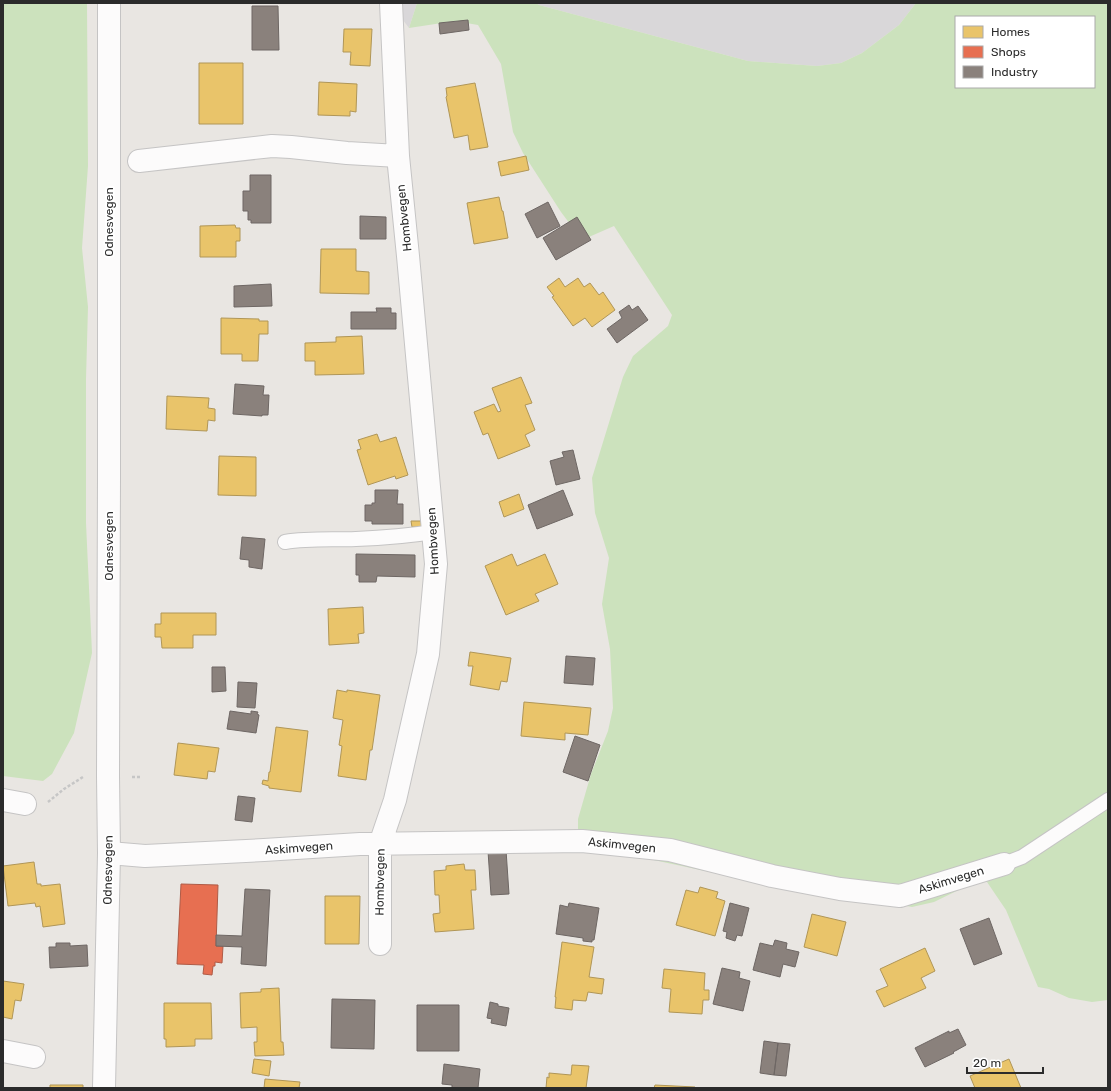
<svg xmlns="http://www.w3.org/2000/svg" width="1111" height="1091" font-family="Rubik,sans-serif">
<rect width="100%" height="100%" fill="#e9e6e2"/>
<path fill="#d9d7d9" d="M 390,3 L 417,3 L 409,28 Z
M 536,3 L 916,3 L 899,25 L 862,53 L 841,63 L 817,66 L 748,61 L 539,5 Z"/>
<path fill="#cce2bd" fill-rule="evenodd" d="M 3,3 L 87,3 L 88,166 L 82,248 L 88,307 L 86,379 L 86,523 L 92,653 L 74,733 L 52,774 L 43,781 L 3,776 Z
M 417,3 L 536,3 L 539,5 L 748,61 L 817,66 L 841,63 L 862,53 L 899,25 L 916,3 L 1108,3 L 1108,1000 L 1092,1002 L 1069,998 L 1049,989 L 1038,987 L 1006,910 L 987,882 L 975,882 L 934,902 L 912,907 L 855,896 L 809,893 L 616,852 L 578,830 L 578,819 L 591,774 L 608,731 L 613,708 L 610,649 L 602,604 L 609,558 L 595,513 L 592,478 L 623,377 L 633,356 L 668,326 L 672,315 L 614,226 L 582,240 L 561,212 L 523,153 L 513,132 L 501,64 L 478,25 L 455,21 L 409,28 ZM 956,17 L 1094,17 L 1094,87 L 956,87 Z"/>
<path fill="#e9c46a" stroke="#b09657" d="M 344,29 L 372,29 L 370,66 L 350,65 L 351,52 L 343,52 Z
M 199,63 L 243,63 L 243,124 L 199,124 Z
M 319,82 L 357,84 L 356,112 L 350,111 L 350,116 L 318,115 Z
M 475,83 L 488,147 L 470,150 L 468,135 L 454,138 L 446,97 L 447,96 L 446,88 Z
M 526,156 L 529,170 L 501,176 L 498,162 Z
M 499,197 L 502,211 L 503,211 L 508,238 L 474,244 L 467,203 Z
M 235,225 L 236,228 L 240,228 L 240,241 L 236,241 L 236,257 L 200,257 L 200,226 Z
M 321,249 L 356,249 L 356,271 L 369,272 L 369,294 L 320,293 Z
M 559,278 L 565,287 L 578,278 L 584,287 L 590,283 L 599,295 L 603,292 L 615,310 L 592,327 L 585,318 L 573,326 L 552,297 L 554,296 L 547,287 Z
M 221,318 L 259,319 L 259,321 L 268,321 L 268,334 L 259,334 L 258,361 L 242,361 L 242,354 L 221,354 Z
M 362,336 L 364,374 L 315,375 L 315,361 L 305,361 L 305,343 L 336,342 L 336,337 Z
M 521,377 L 532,403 L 525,405 L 535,430 L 525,435 L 530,446 L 498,459 L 488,433 L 483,435 L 474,412 L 494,404 L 498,412 L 501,411 L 492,388 Z
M 167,396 L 209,398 L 208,408 L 215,409 L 215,421 L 208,420 L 207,431 L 166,429 Z
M 377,434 L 380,442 L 396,437 L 408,475 L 396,479 L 395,476 L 368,485 L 357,450 L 361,449 L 358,440 Z
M 219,456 L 256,457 L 256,496 L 218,495 Z
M 519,494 L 524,509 L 504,517 L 499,502 Z
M 411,521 L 422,521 L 422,527 L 412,527 Z
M 512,554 L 517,566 L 545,554 L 558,584 L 535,594 L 539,601 L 506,615 L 485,566 Z
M 363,607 L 364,633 L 358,634 L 359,643 L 329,645 L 328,609 Z
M 161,613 L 216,613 L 216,635 L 193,635 L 193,648 L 162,648 L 161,637 L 155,637 L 155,624 L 161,624 Z
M 470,652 L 511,658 L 507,682 L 501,681 L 499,690 L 470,685 L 473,666 L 468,666 Z
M 337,690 L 347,692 L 347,690 L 380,695 L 372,750 L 370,750 L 366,780 L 338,776 L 342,746 L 339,745 L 343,720 L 333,718 Z
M 524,702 L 591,708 L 588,735 L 565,733 L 565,740 L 521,736 Z
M 276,727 L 308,731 L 301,792 L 269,788 L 269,786 L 262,784 L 263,780 L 268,781 L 269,772 L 270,772 Z
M 178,743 L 219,748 L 215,772 L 208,771 L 207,779 L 174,775 Z
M 34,862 L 37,884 L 41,884 L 41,886 L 60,884 L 65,924 L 43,927 L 40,906 L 36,907 L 35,903 L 8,906 L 3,866 Z
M 464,864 L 465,870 L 475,870 L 476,890 L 471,890 L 474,929 L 435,932 L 433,914 L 440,913 L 439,895 L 435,895 L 434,871 L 446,870 L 446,866 Z
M 700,887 L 718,892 L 716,898 L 725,901 L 715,936 L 676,925 L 686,890 L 698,893 Z
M 325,896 L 360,896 L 359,944 L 325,944 Z
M 812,914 L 846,922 L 837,956 L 804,947 Z
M 562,942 L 594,947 L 589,977 L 604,979 L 602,994 L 588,992 L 586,1001 L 573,1000 L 572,1010 L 555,1008 L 556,997 L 555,997 Z
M 925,948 L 935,971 L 921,978 L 926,988 L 884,1007 L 876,991 L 888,986 L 880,969 Z
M 664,969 L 705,973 L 704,990 L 709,990 L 709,1000 L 703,1000 L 702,1014 L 669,1012 L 671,989 L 662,988 Z
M 3,981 L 24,984 L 21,1001 L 15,1000 L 12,1019 L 3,1017 Z
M 279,988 L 281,1042 L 283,1042 L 284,1055 L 255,1056 L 254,1042 L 257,1042 L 257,1027 L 241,1028 L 240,993 L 261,992 L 261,989 Z
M 164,1003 L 211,1003 L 212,1039 L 195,1039 L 195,1046 L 166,1047 L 166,1039 L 164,1039 Z
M 254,1059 L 271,1061 L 269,1076 L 252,1073 Z
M 1009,1059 L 1021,1088 L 975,1088 L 970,1076 Z
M 572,1065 L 589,1066 L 586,1088 L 546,1088 L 547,1077 L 549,1078 L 549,1073 L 571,1075 Z
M 265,1079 L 300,1082 L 299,1088 L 264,1088 Z
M 50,1085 L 83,1085 L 83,1088 L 50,1088 Z
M 655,1085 L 695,1087 L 695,1088 L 654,1088 Z"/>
<path fill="#e76f51" stroke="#af5b46" d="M 181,884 L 218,885 L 216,946 L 223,946 L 222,963 L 215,962 L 215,966 L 213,966 L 212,975 L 203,974 L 204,965 L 177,964 Z"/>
<path fill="#8a817c" stroke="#6e6764" d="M 252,6 L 278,6 L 279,50 L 252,50 Z
M 468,20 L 469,30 L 440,34 L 439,23 Z
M 250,175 L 271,175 L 271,223 L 251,223 L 251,220 L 248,220 L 248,211 L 243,211 L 243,191 L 250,191 Z
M 548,202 L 560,226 L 537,238 L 525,214 Z
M 360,216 L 386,217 L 386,239 L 360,239 Z
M 577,217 L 591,240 L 556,260 L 543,238 Z
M 271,284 L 272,306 L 234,307 L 234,286 Z
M 629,305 L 632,310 L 638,306 L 648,320 L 617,343 L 607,329 L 622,318 L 619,312 Z
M 376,308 L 391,308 L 391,313 L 396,313 L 396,329 L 351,329 L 351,312 L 377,312 Z
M 235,384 L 264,386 L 263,395 L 269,395 L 268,415 L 262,415 L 262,416 L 233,414 Z
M 573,450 L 580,479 L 556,485 L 550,461 L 564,457 L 562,452 Z
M 375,490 L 398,490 L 397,504 L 403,504 L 403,524 L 372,524 L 372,521 L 365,521 L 365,505 L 372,505 L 372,503 L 375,503 Z
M 563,490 L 573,515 L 537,529 L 528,505 Z
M 242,537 L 265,539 L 262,569 L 249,567 L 249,560 L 240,559 Z
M 356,554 L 415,555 L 415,577 L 377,576 L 376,582 L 359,582 L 359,575 L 356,575 Z
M 566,656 L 595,658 L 593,685 L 564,683 Z
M 212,667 L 225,667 L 226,691 L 212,692 Z
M 238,682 L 257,683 L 255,708 L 237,707 Z
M 230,711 L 251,714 L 251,711 L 258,712 L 257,714 L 259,715 L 256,733 L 227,729 Z
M 575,736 L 600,745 L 588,781 L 563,772 Z
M 238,796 L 255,798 L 252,822 L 235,820 Z
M 506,850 L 509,894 L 491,895 L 488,851 Z
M 245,889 L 270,890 L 266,966 L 241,964 L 242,947 L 216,946 L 216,935 L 242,936 Z
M 569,903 L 599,908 L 594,940 L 592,940 L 592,942 L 583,941 L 583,938 L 556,934 L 560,905 L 568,907 Z
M 730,903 L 749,908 L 742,936 L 737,935 L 735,941 L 726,938 L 727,932 L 723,931 Z
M 989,918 L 1002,954 L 974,965 L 960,929 Z
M 775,940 L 787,943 L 786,949 L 799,952 L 795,967 L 783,964 L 780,977 L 753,970 L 760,943 L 773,946 Z
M 56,943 L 70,943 L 70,946 L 87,945 L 88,966 L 50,968 L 49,947 L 56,947 Z
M 722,968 L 740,972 L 739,978 L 750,981 L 743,1011 L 713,1004 Z
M 332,999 L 375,1000 L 374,1049 L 331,1048 Z
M 490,1002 L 498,1004 L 498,1006 L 509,1008 L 506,1026 L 491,1023 L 492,1019 L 487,1018 Z
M 417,1005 L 459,1005 L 459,1051 L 417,1051 Z
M 958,1029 L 966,1045 L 957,1050 L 953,1052 L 954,1053 L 925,1067 L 915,1048 L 949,1031 L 949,1033 Z
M 764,1041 L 778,1043 L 774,1075 L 760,1073 Z
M 778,1043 L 790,1044 L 786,1076 L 774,1075 Z
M 444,1064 L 480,1069 L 478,1088 L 452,1088 L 452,1085 L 442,1084 Z"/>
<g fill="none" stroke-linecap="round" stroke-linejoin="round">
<g stroke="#c5c4c4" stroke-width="16">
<path id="lane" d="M 285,542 C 309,538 332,540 356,539 C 382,538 408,536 433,532
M 1004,864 L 1022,857 L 1108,800"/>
</g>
<g stroke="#c5c4c4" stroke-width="24">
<path id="street" d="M 139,161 L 272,146 L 291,147 L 347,153 L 398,156
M 3,800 L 25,804
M 109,853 L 145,856 L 264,850 L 360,844 L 582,841 L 670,850 L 772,876 L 840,889 L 900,896 L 1004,864
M 380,944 L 380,844 L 395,800 L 428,654 L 436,564 L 408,256 L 398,156 L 391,3
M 3,1051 L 34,1057"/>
</g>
<g stroke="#c5c4c4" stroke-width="24">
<path id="secondary" d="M 104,1088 L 109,853 L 108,776 L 109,478 L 109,3"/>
</g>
<path stroke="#c6c6c6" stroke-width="2.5" stroke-dasharray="3 2" stroke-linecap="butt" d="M 132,777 L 140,777
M 48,802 L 64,789 L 83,777"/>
<use href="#lane" stroke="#fcfbfb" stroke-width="14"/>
<use href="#street" stroke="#fcfbfb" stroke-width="22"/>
<use href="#secondary" stroke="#fcfbfb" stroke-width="22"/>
</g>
<g text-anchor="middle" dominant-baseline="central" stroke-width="4" stroke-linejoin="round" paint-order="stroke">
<g font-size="12" fill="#2b2b2b" stroke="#fff">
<text transform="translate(404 218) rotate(-96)">Hombvegen</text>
<text transform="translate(109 222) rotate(-90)">Odnesvegen</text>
<text transform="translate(433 541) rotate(-93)">Hombvegen</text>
<text transform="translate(109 546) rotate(-90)">Odnesvegen</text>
<text transform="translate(622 845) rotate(6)">Askimvegen</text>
<text transform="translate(299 848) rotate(-4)">Askimvegen</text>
<text transform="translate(108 870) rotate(-89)">Odnesvegen</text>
<text transform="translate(951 880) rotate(-17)">Askimvegen</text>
<text transform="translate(380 882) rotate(-89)">Hombvegen</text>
</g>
</g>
<rect width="1111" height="1091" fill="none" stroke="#2b2b2b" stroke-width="8"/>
<rect x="955" y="16" width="140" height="72" fill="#ffffff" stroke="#aaaaaa"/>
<rect x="963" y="26" width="20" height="12" fill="#e9c46a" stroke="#aaaaaa"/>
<text x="991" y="36" font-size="12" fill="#2b2b2b">Homes</text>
<rect x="963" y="46" width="20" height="12" fill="#e76f51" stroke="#aaaaaa"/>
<text x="991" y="56" font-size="12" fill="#2b2b2b">Shops</text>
<rect x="963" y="66" width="20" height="12" fill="#8a817c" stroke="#aaaaaa"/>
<text x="991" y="76" font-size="12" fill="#2b2b2b">Industry</text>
<path d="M967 1067v6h76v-6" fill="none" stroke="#2b2b2b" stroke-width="2"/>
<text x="973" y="1067" font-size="12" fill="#2b2b2b" stroke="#ffffff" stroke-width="3" paint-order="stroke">20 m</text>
</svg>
